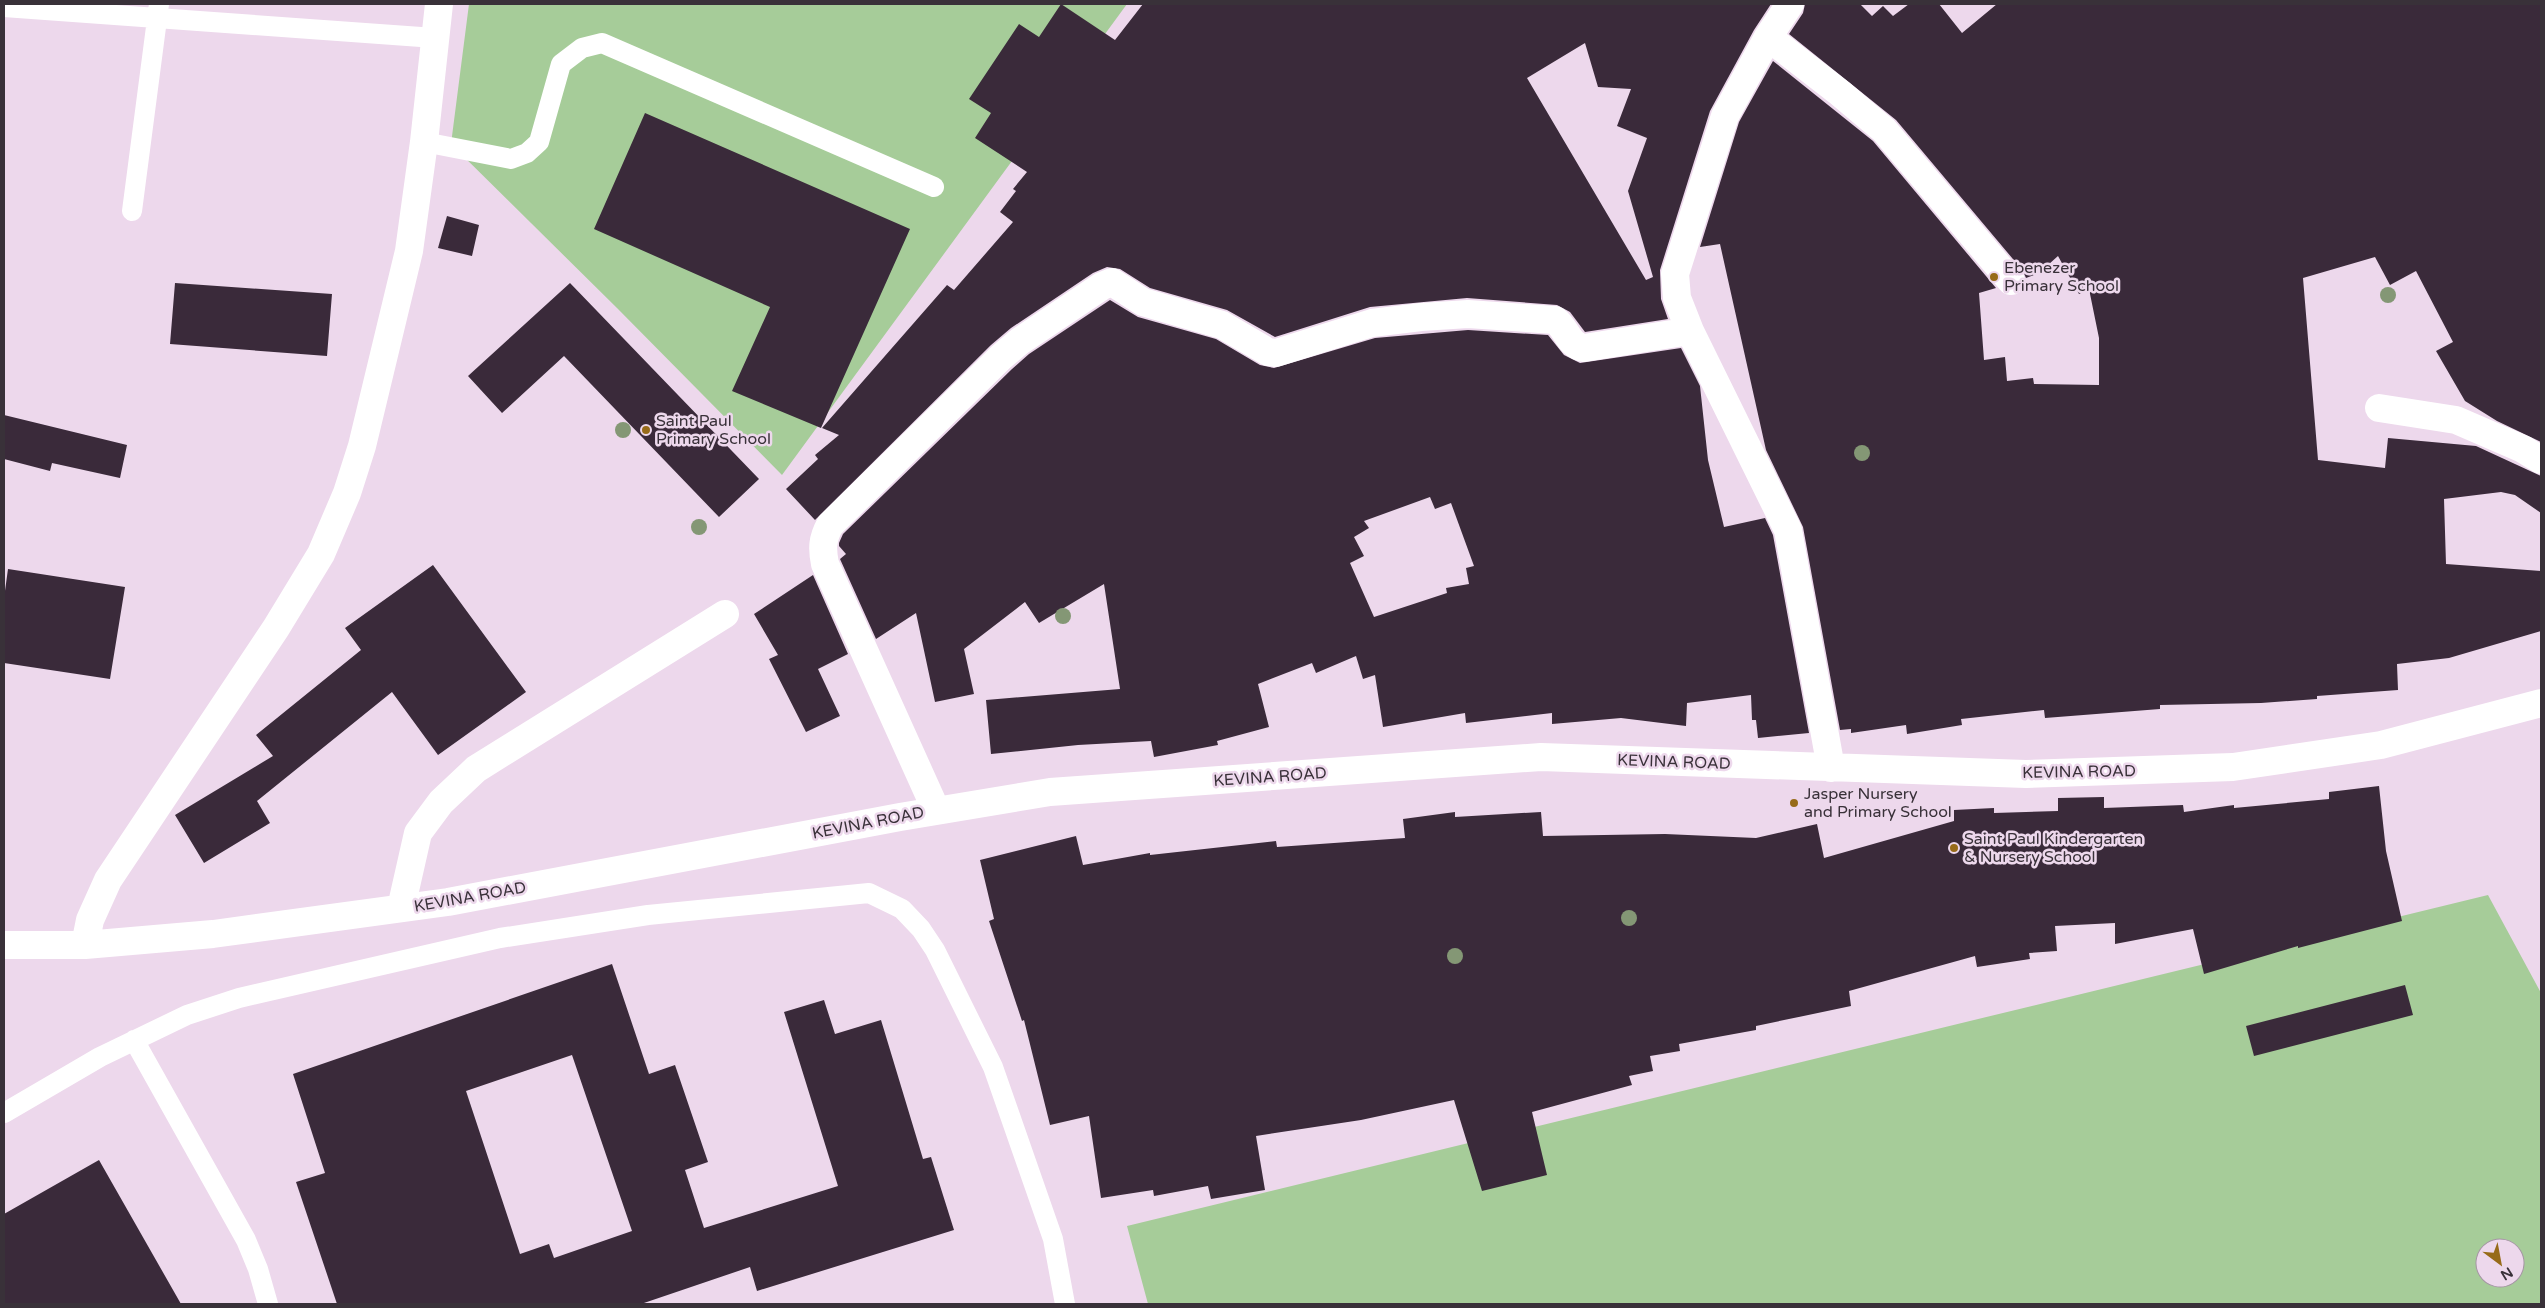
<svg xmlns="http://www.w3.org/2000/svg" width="2545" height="1308" font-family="'Varela Round',sans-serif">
<rect width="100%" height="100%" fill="#edd8ec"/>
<path fill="#a6cc99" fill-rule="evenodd" d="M 469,4 L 1127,4 L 782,475 L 617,308 L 451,144 Z
M 2488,895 L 2541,993 L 2541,1304 L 1148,1304 L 1127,1226 ZM 2485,1248 L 2515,1248 L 2515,1278 L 2485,1278 Z"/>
<path fill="#3a2a3a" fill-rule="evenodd" d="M 1061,4 L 1115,40 L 1143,4 L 1771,4 L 1754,30 L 1710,111 L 1660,270 L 1661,299 L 1668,319 L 1585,332 L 1570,312 L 1557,305 L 1467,298 L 1370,307 L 1275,337 L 1227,310 L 1150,288 L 1120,269 L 1107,267 L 1093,273 L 1011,328 L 991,345 L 815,520 L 786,489 L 818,459 L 815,455 L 839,435 L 822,428 L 947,285 L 954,290 L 1013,222 L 1000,212 L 1016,191 L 1013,189 L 1027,172 L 975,138 L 991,113 L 969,99 L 1019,24 L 1039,37 ZM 1585,43 L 1598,87 L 1631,89 L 1617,126 L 1647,138 L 1628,191 L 1653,277 L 1646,280 L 1527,78 Z
M 1805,4 L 1860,4 L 1872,16 L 1883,6 L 1893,16 L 1909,4 L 1939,4 L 1962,33 L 1997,4 L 2541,4 L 2541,442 L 2497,421 L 2465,401 L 2436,351 L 2453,342 L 2416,271 L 2390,285 L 2375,257 L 2303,278 L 2318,460 L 2385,468 L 2388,438 L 2476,446 L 2541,476 L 2541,513 L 2515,495 L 2501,492 L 2444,499 L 2446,564 L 2541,571 L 2541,631 L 2449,658 L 2397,664 L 2398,690 L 2317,696 L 2317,699 L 2261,703 L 2160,705 L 2160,709 L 2045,718 L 2044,710 L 1961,719 L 1962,725 L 1907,734 L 1906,725 L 1851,733 L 1851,729 L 1840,730 L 1803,527 L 1766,450 L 1720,244 L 1700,247 L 1739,122 L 1773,61 L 1873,141 L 1996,288 L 1979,293 L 1984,360 L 2005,357 L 2007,381 L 2033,378 L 2034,384 L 2099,385 L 2099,338 L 2089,289 L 2079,294 L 2058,256 L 2039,273 L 2026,278 L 2023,271 L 1896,120 L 1789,34 L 1803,13 Z
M 645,113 L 910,229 L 821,428 L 732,391 L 770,307 L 594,229 Z
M 447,216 L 479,225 L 472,256 L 438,248 Z
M 175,283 L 332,294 L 327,356 L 170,344 Z
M 570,283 L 759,479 L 719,517 L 564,356 L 502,413 L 468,376 Z
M 1110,300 L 1138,317 L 1216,339 L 1260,365 L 1274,368 L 1375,338 L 1468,330 L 1548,335 L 1564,355 L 1580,363 L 1681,348 L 1700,386 L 1708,460 L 1724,527 L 1765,518 L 1773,535 L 1809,733 L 1758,738 L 1756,720 L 1752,720 L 1751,695 L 1687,703 L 1686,726 L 1621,718 L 1552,724 L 1552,713 L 1466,723 L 1465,713 L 1383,727 L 1375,675 L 1363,679 L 1356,656 L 1316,673 L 1312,663 L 1258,684 L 1269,727 L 1217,741 L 1218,745 L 1154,757 L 1151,741 L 1078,745 L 991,754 L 986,700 L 1120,689 L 1104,584 L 1039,623 L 1025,602 L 964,649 L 974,694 L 935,702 L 916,613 L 876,639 L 840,559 L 846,554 L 839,546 L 839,543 L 843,534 L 1012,369 L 1029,354 ZM 1430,497 L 1435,509 L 1451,503 L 1474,566 L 1466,568 L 1469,584 L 1446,588 L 1447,593 L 1374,617 L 1350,563 L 1364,556 L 1354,537 L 1369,528 L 1364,521 Z
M 4,415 L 127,445 L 120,478 L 52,463 L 50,471 L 4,459 Z
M 433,565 L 526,692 L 438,755 L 392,692 L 257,801 L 270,823 L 204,863 L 175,815 L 273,756 L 256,735 L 361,650 L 345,628 Z
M 8,569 L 125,587 L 110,679 L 4,663 L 4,598 Z
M 813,575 L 848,654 L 818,669 L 840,716 L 806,732 L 769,659 L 778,655 L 754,614 Z
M 2379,786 L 2386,851 L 2402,921 L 2298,948 L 2298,946 L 2204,974 L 2193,929 L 2115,944 L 2115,923 L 2055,926 L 2057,951 L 2029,953 L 2030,959 L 1977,967 L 1975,956 L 1849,991 L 1851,1006 L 1756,1026 L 1756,1030 L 1679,1044 L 1680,1051 L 1650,1056 L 1653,1071 L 1629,1076 L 1632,1085 L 1532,1112 L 1547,1175 L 1482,1191 L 1454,1100 L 1361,1120 L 1256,1136 L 1265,1190 L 1211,1199 L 1208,1186 L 1154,1196 L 1153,1190 L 1101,1198 L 1089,1116 L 1050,1125 L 1024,1020 L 1022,1021 L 989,921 L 994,919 L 980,860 L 1076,836 L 1083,865 L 1150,853 L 1150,855 L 1276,841 L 1277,847 L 1405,838 L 1403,819 L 1455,812 L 1455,817 L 1541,812 L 1543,836 L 1665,834 L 1756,838 L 1817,824 L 1824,858 L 1954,821 L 1954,810 L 1994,808 L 1994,813 L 2058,811 L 2058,798 L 2104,797 L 2104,808 L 2183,805 L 2184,812 L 2234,805 L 2234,808 L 2329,799 L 2329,792 Z
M 612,964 L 649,1074 L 675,1065 L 708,1162 L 685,1170 L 704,1228 L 838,1186 L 784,1012 L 824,1000 L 835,1034 L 881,1020 L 923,1159 L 931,1157 L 954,1230 L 757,1291 L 750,1267 L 641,1304 L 337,1304 L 296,1182 L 325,1173 L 293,1074 ZM 572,1055 L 632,1231 L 554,1258 L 549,1244 L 520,1254 L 466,1091 Z
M 2405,985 L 2413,1015 L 2254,1056 L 2246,1026 Z
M 99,1160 L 181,1304 L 4,1304 L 4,1214 Z"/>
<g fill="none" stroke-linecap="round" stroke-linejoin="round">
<path stroke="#fff" stroke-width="20" d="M 4,7 L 435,38
M 424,142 L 511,159 L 527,153 L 539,142 L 561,64 L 582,48 L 602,43 L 934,187
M 132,211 L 159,4
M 134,1040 L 246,1240 L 258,1269 L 268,1304
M 4,1113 L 100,1057 L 187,1015 L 239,998 L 500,938 L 648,915 L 869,893 L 902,909 L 921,929 L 935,950 L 993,1067 L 1053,1239 L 1065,1304"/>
<path stroke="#fff" stroke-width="28" d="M 1790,4 L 1768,37 L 1725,116 L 1675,274 L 1677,298 L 1690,331 L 1788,530 L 1831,768
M 1768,37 L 1840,93 L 1884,130 L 2011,281
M 2379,408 L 2456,420 L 2523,449 L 2541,460
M 936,810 L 825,564 C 822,549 822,539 830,525 L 1001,357 L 1020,341 L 1102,286 L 1112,282 L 1143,302 L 1222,325 L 1268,352 L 1276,353 L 1372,323 L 1421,317 L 1468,314 L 1555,320 C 1567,329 1568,345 1584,348 L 1690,331
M 401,908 L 418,833 L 441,802 L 476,769 L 725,614
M 4,945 L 85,945 L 213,934 L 448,902 L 900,817 L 1050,792 L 1541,757 L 2026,774 L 2233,767 L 2381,745 L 2541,703
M 85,945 L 90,920 L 108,880 L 276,628 L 321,554 L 347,493 L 362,446 L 409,251 L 424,142 L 439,4"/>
</g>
<g fill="#849775">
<circle cx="2388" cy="295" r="8"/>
<circle cx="623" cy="430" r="8"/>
<circle cx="1862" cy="453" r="8"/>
<circle cx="699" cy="527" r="8"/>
<circle cx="1063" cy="616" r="8"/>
<circle cx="1629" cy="918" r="8"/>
<circle cx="1455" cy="956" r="8"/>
</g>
<g fill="#976b19" stroke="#edd8ec" stroke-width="2">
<circle cx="1994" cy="277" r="5"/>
<circle cx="646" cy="430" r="5"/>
<circle cx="1794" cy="803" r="5"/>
<circle cx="1954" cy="848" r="5"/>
</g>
<g text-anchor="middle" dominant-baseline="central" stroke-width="5" stroke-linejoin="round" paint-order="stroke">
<g font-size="16" fill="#393139" stroke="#edd8ec" text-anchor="start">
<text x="2004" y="268">Ebenezer<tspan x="2004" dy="18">Primary School</tspan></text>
<text x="656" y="421">Saint Paul<tspan x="656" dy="18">Primary School</tspan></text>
<text x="1804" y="794">Jasper Nursery<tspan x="1804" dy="18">and Primary School</tspan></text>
<text x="1964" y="839">Saint Paul Kindergarten<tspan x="1964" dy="18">&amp; Nursery School</tspan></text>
</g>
<g font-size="16" fill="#393139" stroke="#edd8ec">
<text transform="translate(1674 762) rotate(2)">KEVINA ROAD</text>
<text transform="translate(2079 772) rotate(-1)">KEVINA ROAD</text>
<text transform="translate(1270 777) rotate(-4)">KEVINA ROAD</text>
<text transform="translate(868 823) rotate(-11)">KEVINA ROAD</text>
<text transform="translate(470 897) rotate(-10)">KEVINA ROAD</text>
</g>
</g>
<rect width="2545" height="1308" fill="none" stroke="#393139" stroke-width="10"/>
<g transform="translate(2500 1263) rotate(148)"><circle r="24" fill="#edd8ec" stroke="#a595a4"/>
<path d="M0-4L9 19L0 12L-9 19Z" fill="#976b19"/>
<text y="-8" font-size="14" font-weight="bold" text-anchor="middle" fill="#393139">N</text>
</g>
</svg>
